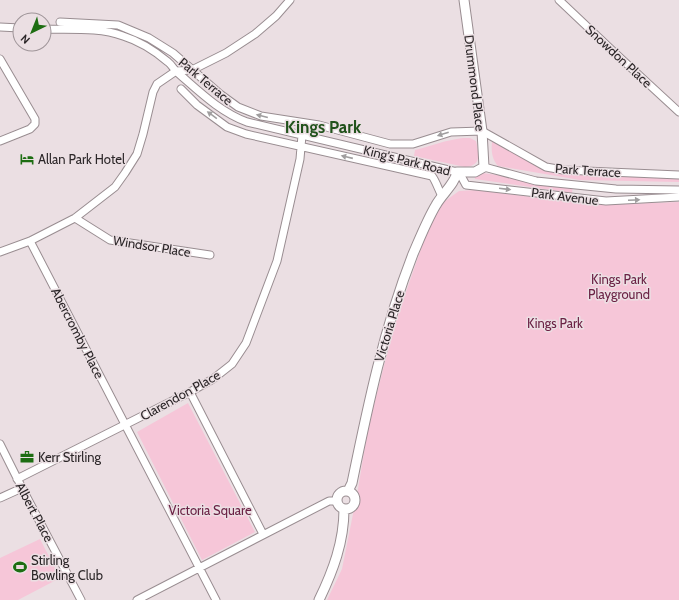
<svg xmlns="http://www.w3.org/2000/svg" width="679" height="600" font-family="Cabin,sans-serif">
<rect width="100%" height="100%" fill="#ebdfe3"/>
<path fill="#f6c6d8" d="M 463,138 L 470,138 L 476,141 C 479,154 482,166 465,167 L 414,156 L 415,150 C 431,146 446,140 463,138 Z
M 494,140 L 546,169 L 679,175 L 679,182 L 580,180 L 498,166 C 492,159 491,151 492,142 Z
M 475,172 L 573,185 L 572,193 L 475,179 Z
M 475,190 L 596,205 L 679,202 L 679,600 L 327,600 L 342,569 L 358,489 L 368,428 L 394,327 L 427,231 L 441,204 L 459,191 Z
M 188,403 L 255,532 L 202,560 L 137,432 Z
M 40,539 L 60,578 L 18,600 L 0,600 L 0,558 Z"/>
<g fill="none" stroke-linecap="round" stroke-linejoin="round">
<g stroke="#998d91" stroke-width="9">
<path id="minor" d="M 559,0 L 615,53 L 679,112
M 60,22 L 118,25 L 149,38 L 173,53 L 220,94 L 238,107 L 261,116 L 319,125 L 390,144 L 413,144 L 451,132 L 482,131 L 546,167 L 563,170 L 679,175
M 0,27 L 20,28
M 44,29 C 70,30 98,27 123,36 C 139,41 155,51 168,62 C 172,65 174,70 178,73 C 200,92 220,112 247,122 L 457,172
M 0,59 L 35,119 L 35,124 L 30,129 L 0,141
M 181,89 L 197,105 L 227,127 L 246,134 L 432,176 C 436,181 438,189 442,196
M 484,167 L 536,181 L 616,189 L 679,190
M 459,172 L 466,185 L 606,201 L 679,197
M 75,218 L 110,240 L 210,255
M 30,241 L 216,600
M 0,252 L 30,241 L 75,218 L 115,187 L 125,173 L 137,154 L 143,134 L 153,92 L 157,84 L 176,71 L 192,70 L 226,53 L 255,34 L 276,16 L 290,0
M 190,392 L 263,534
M 0,444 L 22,488 L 81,600
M 17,479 L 190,392 L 213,379 L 232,364 L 246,343 L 277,261 L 300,159 L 302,135
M 0,498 L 22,488
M 137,600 L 329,501 L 337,501"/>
</g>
<g stroke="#998d91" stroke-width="11">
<path id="major" d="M337 500a9 9 0 1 1 18 0a9 9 0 1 1-18 0Z
M 348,491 L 352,483 C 368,405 384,328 413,254 C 420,238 427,220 436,205 C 442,194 455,184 457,172 L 475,172 L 484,167 L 482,131 L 464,0
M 319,600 C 333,571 344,542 344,509"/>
</g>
<use href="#minor" stroke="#fff" stroke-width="7"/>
<use href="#major" stroke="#fff" stroke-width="9"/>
</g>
<defs><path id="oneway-solid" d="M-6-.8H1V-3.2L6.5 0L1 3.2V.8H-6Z"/></defs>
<g fill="#a09e9f">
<use href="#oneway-solid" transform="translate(212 115) rotate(-144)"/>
<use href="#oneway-solid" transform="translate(262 116) rotate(-166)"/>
<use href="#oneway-solid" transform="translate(443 134) rotate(162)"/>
<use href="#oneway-solid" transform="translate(347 157) rotate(-167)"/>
<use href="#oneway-solid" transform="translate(505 189) rotate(7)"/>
<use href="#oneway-solid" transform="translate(634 200) rotate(-2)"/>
</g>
<defs>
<g id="hotel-bare" transform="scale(1.08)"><path d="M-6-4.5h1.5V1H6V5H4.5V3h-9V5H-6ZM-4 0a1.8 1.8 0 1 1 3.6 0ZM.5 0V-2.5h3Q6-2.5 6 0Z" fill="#1d6d12" stroke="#ebdfe3" stroke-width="2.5" paint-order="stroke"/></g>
<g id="office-bare" transform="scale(1.08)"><path d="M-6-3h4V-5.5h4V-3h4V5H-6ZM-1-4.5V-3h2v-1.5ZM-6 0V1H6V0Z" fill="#1d6d12" stroke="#ebdfe3" stroke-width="2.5" paint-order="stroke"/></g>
<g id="stadium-bare" transform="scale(1.08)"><path d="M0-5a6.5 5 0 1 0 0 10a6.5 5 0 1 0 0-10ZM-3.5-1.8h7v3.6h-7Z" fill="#1d6d12" stroke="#ebdfe3" stroke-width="2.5" paint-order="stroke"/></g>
</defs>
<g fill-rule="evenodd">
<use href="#hotel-bare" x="27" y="159"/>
<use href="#office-bare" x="27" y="457"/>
<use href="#stadium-bare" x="20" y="567"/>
</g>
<g text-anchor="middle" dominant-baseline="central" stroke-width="3" stroke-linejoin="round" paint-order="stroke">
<g font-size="13" fill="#2c2729" stroke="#ebdfe3">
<text transform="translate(619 56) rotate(43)">Snowdon Place</text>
<text transform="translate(206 81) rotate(40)">Park Terrace</text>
<text transform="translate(475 83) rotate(83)">Drummond Place</text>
<text transform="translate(407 160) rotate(14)">King's Park Road</text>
<text transform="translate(588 170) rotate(4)">Park Terrace</text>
<text transform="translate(565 196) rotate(7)">Park Avenue</text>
<text transform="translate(152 246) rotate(9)">Windsor Place</text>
<text transform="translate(389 326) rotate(-73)">Victoria Place</text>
<text transform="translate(78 333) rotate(63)">Abercromby Place</text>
<text transform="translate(180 395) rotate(-29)">Clarendon Place</text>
<text transform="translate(35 512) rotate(62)">Albert Place</text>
</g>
<g font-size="13" fill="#2c2729" stroke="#ebdfe3" text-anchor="start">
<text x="38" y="159">Allan Park Hotel</text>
<text x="38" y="457">Kerr Stirling</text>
<text x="31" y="560">Stirling<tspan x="31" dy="15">Bowling Club</tspan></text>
</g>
<g font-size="13" fill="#6b2245" stroke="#ebdfe3">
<text x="619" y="279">Kings Park<tspan x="619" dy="15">Playground</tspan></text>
<text x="555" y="323">Kings Park</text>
<text x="210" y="510">Victoria Square</text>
</g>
<g font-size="17" font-weight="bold" fill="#21521b" stroke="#ebdfe3">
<text x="323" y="127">Kings Park</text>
</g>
</g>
<g transform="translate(32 32) rotate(223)"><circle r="19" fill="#ebdfe3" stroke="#9f9599"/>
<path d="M0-3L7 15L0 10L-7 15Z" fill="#1d6d12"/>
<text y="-6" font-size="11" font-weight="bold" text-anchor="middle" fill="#2c2729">N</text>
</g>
</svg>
